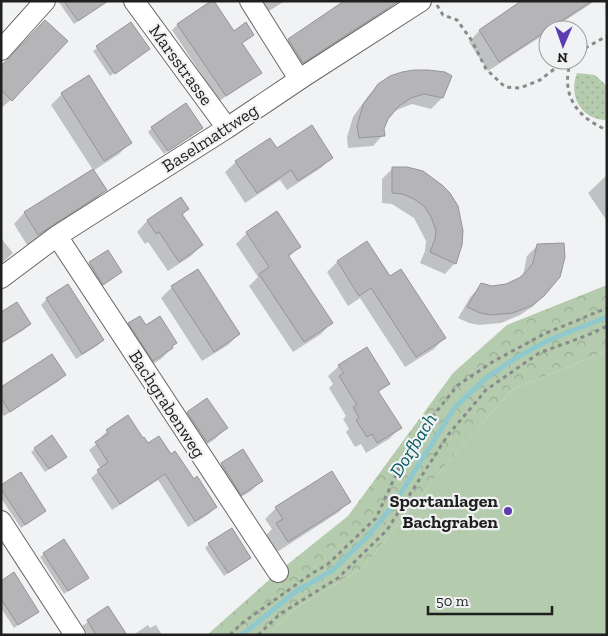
<svg xmlns="http://www.w3.org/2000/svg" width="608" height="636" font-family="'Zilla Slab',serif">
<defs>
<pattern id="grass-dots" width="8" height="8" patternUnits="userSpaceOnUse" patternTransform="scale(1.25)"><rect width="8" height="8" fill="#b5cbad"/><path d="M2 2h.1M6 6h.1" fill="none" stroke="#9bae94" stroke-width="1.8" stroke-linecap="round"/></pattern>
<pattern id="forest-crowns" width="20" height="18" patternUnits="userSpaceOnUse" patternTransform="scale(1.25)"><rect width="20" height="18" fill="#b5cbad"/><path d="M2 6a3 3 0 1 1 6 0M12 15a3 3 0 1 1 6 0" fill="none" stroke="#9bae94"/></pattern>
</defs>
<rect width="100%" height="100%" fill="#f1f2f3"/>
<path fill="url(#grass-dots)" d="M 577,73 L 595,75 L 607,86 L 607,120 C 581,120 568,96 577,73 Z"/>
<path fill="url(#forest-crowns)" d="M 607,285 L 607,351 L 513,389 L 455,454 L 363,568 L 291,611 L 269,635 L 207,635 L 278,572 L 348,516 L 453,373 L 507,325 Z"/>
<path fill="#b5cbad" d="M 607,351 L 607,635 L 269,635 L 291,611 L 363,568 L 455,454 L 513,389 Z"/>
<path fill="#0003" d="M 58,1 L 108,1 L 74,24 Z
M 251,1 L 285,1 L 261,16 Z
M 525,1 L 595,1 L 551,30 L 548,30 L 548,32 L 488,71 L 469,42 L 479,31 Z
M 394,3 L 386,11 L 295,70 L 281,47 L 289,40 Z
M 131,24 L 148,49 L 110,76 L 93,51 Z
M 178,24 L 253,35 L 241,44 L 260,73 L 254,78 L 219,101 L 172,30 Z
M 1,66 L 11,100 L 1,108 Z
M 88,77 L 130,143 L 119,154 L 93,171 L 105,190 L 94,201 L 27,245 L 14,224 L 24,213 L 93,170 L 51,105 L 62,94 Z
M 450,77 L 442,98 L 431,109 L 412,104 L 399,109 L 390,114 L 383,129 L 383,135 L 373,146 L 348,148 L 347,137 L 353,117 L 368,96 L 379,85 Z
M 152,128 L 201,128 L 164,154 L 148,132 Z
M 276,150 L 332,157 L 321,168 L 287,190 L 280,180 L 245,203 L 225,172 L 236,162 Z
M 393,168 L 433,179 L 455,263 L 445,274 L 420,263 L 425,251 L 426,241 L 414,218 L 392,204 L 382,203 L 382,179 Z
M 607,175 L 607,221 L 588,193 Z
M 181,199 L 188,209 L 182,215 L 202,245 L 191,256 L 168,271 L 148,242 L 145,244 L 137,232 L 147,221 Z
M 277,213 L 299,247 L 288,258 L 331,323 L 321,334 L 293,352 L 249,286 L 258,277 L 236,244 L 247,233 Z
M 1,238 L 13,253 L 1,264 Z
M 538,245 L 544,295 L 532,307 L 520,315 L 501,323 L 479,325 L 469,323 L 458,318 L 471,296 L 482,285 L 492,287 L 506,285 L 519,279 L 523,275 L 527,256 Z
M 337,262 L 390,277 L 444,338 L 434,349 L 405,367 L 360,298 L 348,306 L 327,272 Z
M 90,263 L 120,272 L 99,287 L 86,267 Z
M 172,287 L 239,334 L 228,345 L 202,361 L 161,298 Z
M 47,299 L 103,340 L 97,346 L 76,359 L 41,305 Z
M 1,313 L 30,324 L 24,330 L 1,344 Z
M 129,324 L 146,327 L 172,348 L 161,359 L 142,371 L 119,335 Z
M 339,366 L 388,383 L 378,393 L 400,428 L 389,439 L 366,453 L 361,444 L 355,447 L 346,432 L 349,429 L 343,419 L 346,416 L 329,388 L 333,384 L 328,376 Z
M 64,375 L 59,381 L 4,416 L 1,412 L 1,388 Z
M 187,412 L 226,428 L 215,439 L 196,452 L 177,423 Z
M 107,431 L 170,456 L 216,507 L 209,514 L 188,527 L 158,480 L 112,510 L 91,478 L 101,469 L 89,450 L 101,440 L 100,438 Z
M 35,449 L 62,460 L 45,472 L 31,452 Z
M 243,451 L 262,480 L 251,491 L 230,504 L 211,475 L 222,464 Z
M 1,486 L 45,511 L 21,528 L 1,498 Z
M 349,501 L 339,512 L 277,552 L 266,535 L 272,529 L 265,519 L 276,508 Z
M 209,544 L 249,558 L 224,576 L 205,548 Z
M 44,554 L 88,578 L 64,594 L 40,557 Z
M 1,582 L 38,611 L 14,628 L 1,608 Z
M 108,608 L 125,635 L 88,635 L 82,626 Z
M 148,625 L 150,628 L 156,625 L 162,635 L 133,635 Z"/>
<g fill="none" stroke-linecap="round" stroke-linejoin="round">
<path stroke="#8fc9cd" stroke-width="5" d="M 242,635 L 295,592 L 333,570 L 369,535 L 394,504 L 455,407 L 486,378 L 516,358 L 549,340 L 607,317"/>
</g>
<path fill="#b5b5b7" stroke="#949596" d="M 64,1 L 108,1 L 78,21 Z
M 211,1 L 214,1 L 234,31 L 246,22 L 254,35 L 242,43 L 262,73 L 226,96 L 177,24 Z
M 344,1 L 399,1 L 303,63 L 288,39 Z
M 521,1 L 592,1 L 499,62 L 479,30 Z
M 45,20 L 68,41 L 12,101 L 1,90 L 1,66 Z
M 131,22 L 150,49 L 115,74 L 96,46 Z
M 414,70 L 428,70 L 445,72 L 452,76 L 443,98 L 424,94 L 411,98 L 399,106 L 388,119 L 384,129 L 385,136 L 359,138 L 357,126 L 363,105 L 378,84 L 390,76 L 402,72 Z
M 89,75 L 132,143 L 104,161 L 61,93 Z
M 186,103 L 203,128 L 168,151 L 151,127 Z
M 312,125 L 333,158 L 298,181 L 291,170 L 257,193 L 235,161 L 270,138 L 277,148 Z
M 392,167 L 407,167 L 423,171 L 442,185 L 450,193 L 458,206 L 463,231 L 462,245 L 456,264 L 430,252 L 435,239 L 436,230 L 431,217 L 425,207 L 414,199 L 403,194 L 392,193 Z
M 93,169 L 107,190 L 38,235 L 24,212 Z
M 181,197 L 189,209 L 182,214 L 203,245 L 179,262 L 159,232 L 156,234 L 147,220 Z
M 277,211 L 301,247 L 288,255 L 333,323 L 304,342 L 259,274 L 269,267 L 246,232 Z
M 367,241 L 390,276 L 401,269 L 446,338 L 416,357 L 371,288 L 359,296 L 337,261 Z
M 564,243 L 565,257 L 560,277 L 544,296 L 533,305 L 513,313 L 491,315 L 480,313 L 467,307 L 481,283 L 492,286 L 506,284 L 519,278 L 525,273 L 533,263 L 537,244 Z
M 108,250 L 122,272 L 103,285 L 89,262 Z
M 198,269 L 240,334 L 214,352 L 171,286 Z
M 68,284 L 104,340 L 82,354 L 46,298 Z
M 17,302 L 31,324 L 1,343 L 1,312 Z
M 140,316 L 146,325 L 160,316 L 177,343 L 172,346 L 173,348 L 153,361 L 128,323 Z
M 367,347 L 390,384 L 378,391 L 402,428 L 377,443 L 372,434 L 367,437 L 356,420 L 359,418 L 353,407 L 357,405 L 339,376 L 344,373 L 338,365 Z
M 52,354 L 66,375 L 10,412 L 1,398 L 1,387 Z
M 207,398 L 228,428 L 207,442 L 187,412 Z
M 128,415 L 143,438 L 144,437 L 148,443 L 159,436 L 171,454 L 175,451 L 194,479 L 197,476 L 217,507 L 195,521 L 165,474 L 120,504 L 97,470 L 108,462 L 95,442 L 109,433 L 106,430 Z
M 52,435 L 67,457 L 49,469 L 34,448 Z
M 243,449 L 263,481 L 241,495 L 221,463 Z
M 332,471 L 351,502 L 288,542 L 276,523 L 283,519 L 275,507 Z
M 21,472 L 46,511 L 25,525 L 1,489 L 1,485 Z
M 232,528 L 251,558 L 228,573 L 208,543 Z
M 64,539 L 89,578 L 68,591 L 43,553 Z
M 14,572 L 39,612 L 18,625 L 1,599 L 1,581 Z
M 108,606 L 127,635 L 96,635 L 87,620 Z"/>
<g fill="none" stroke-linecap="round" stroke-linejoin="round">
<g stroke="#686869" stroke-width="22">
<path id="minor" d="M 134,1 L 227,128
M 250,1 L 299,79
M 1,50 L 45,1
M 57,236 L 278,572
M 1,278 L 57,236 L 227,128 L 306,75 L 421,1
M 1,521 L 75,635"/>
</g>
<path stroke="#898a8a" stroke-width="3" stroke-dasharray="4 4" stroke-linecap="butt" d="M 437,5 L 443,15 L 457,20 L 472,41 L 486,69 L 505,87 L 520,88 L 540,80 L 566,60
M 607,7 L 607,9
M 578,52 L 607,36
M 571,60 C 560,94 576,117 607,130
M 230,635 L 241,624 L 311,574 L 328,564 L 376,518 L 410,444 L 458,385 L 494,361 L 544,334 L 607,308
M 258,635 L 280,614 L 338,578 L 387,530 L 448,435 L 486,390 L 539,353 L 588,335 L 607,326"/>
<use href="#minor" stroke="#fff" stroke-width="20"/>
</g>
<circle fill="#5d3bb3" stroke="#f1f2f3" stroke-width="2" cx="508" cy="511" r="5"/>
<g text-anchor="middle" dominant-baseline="central" stroke-width="4.5" stroke-linejoin="round" paint-order="stroke">
<g font-size="18" fill="#1f1f1f" stroke="#f1f2f3">
<text transform="translate(181 65) rotate(54)">Marsstrasse</text>
<text transform="translate(210 138) rotate(-33)">Baselmattweg</text>
<text transform="translate(167 404) rotate(57)">Bachgrabenweg</text>
</g>
<g font-size="18" font-weight="bold" fill="#1f1f1f" stroke="#f1f2f3" text-anchor="end">
<text x="498" y="501">Sportanlagen<tspan x="498" dy="21">Bachgraben</tspan></text>
</g>
<g font-size="19" font-style="italic" fill="#00595e" stroke="#f1f2f3">
<text transform="translate(413 445) rotate(-58)">Dorfbach</text>
</g>
</g>
<rect width="608" height="636" fill="none" stroke="#1f1f1f" stroke-width="5"/>
<g transform="translate(563 45) rotate(182)"><circle r="24" fill="#f1f2f3" stroke="#9d9e9e"/>
<path d="M0-4L9 19L0 12L-9 19Z" fill="#5d3bb3"/>
<text y="-8" font-size="14" font-weight="bold" text-anchor="middle" fill="#1f1f1f">N</text>
</g>
<path d="M428 606v8h124v-8" fill="none" stroke="#1f1f1f" stroke-width="2.5"/>
<text x="436" y="606" font-size="15" fill="#1f1f1f" stroke="#f1f2f3" stroke-width="4" paint-order="stroke">50 m</text>
</svg>
